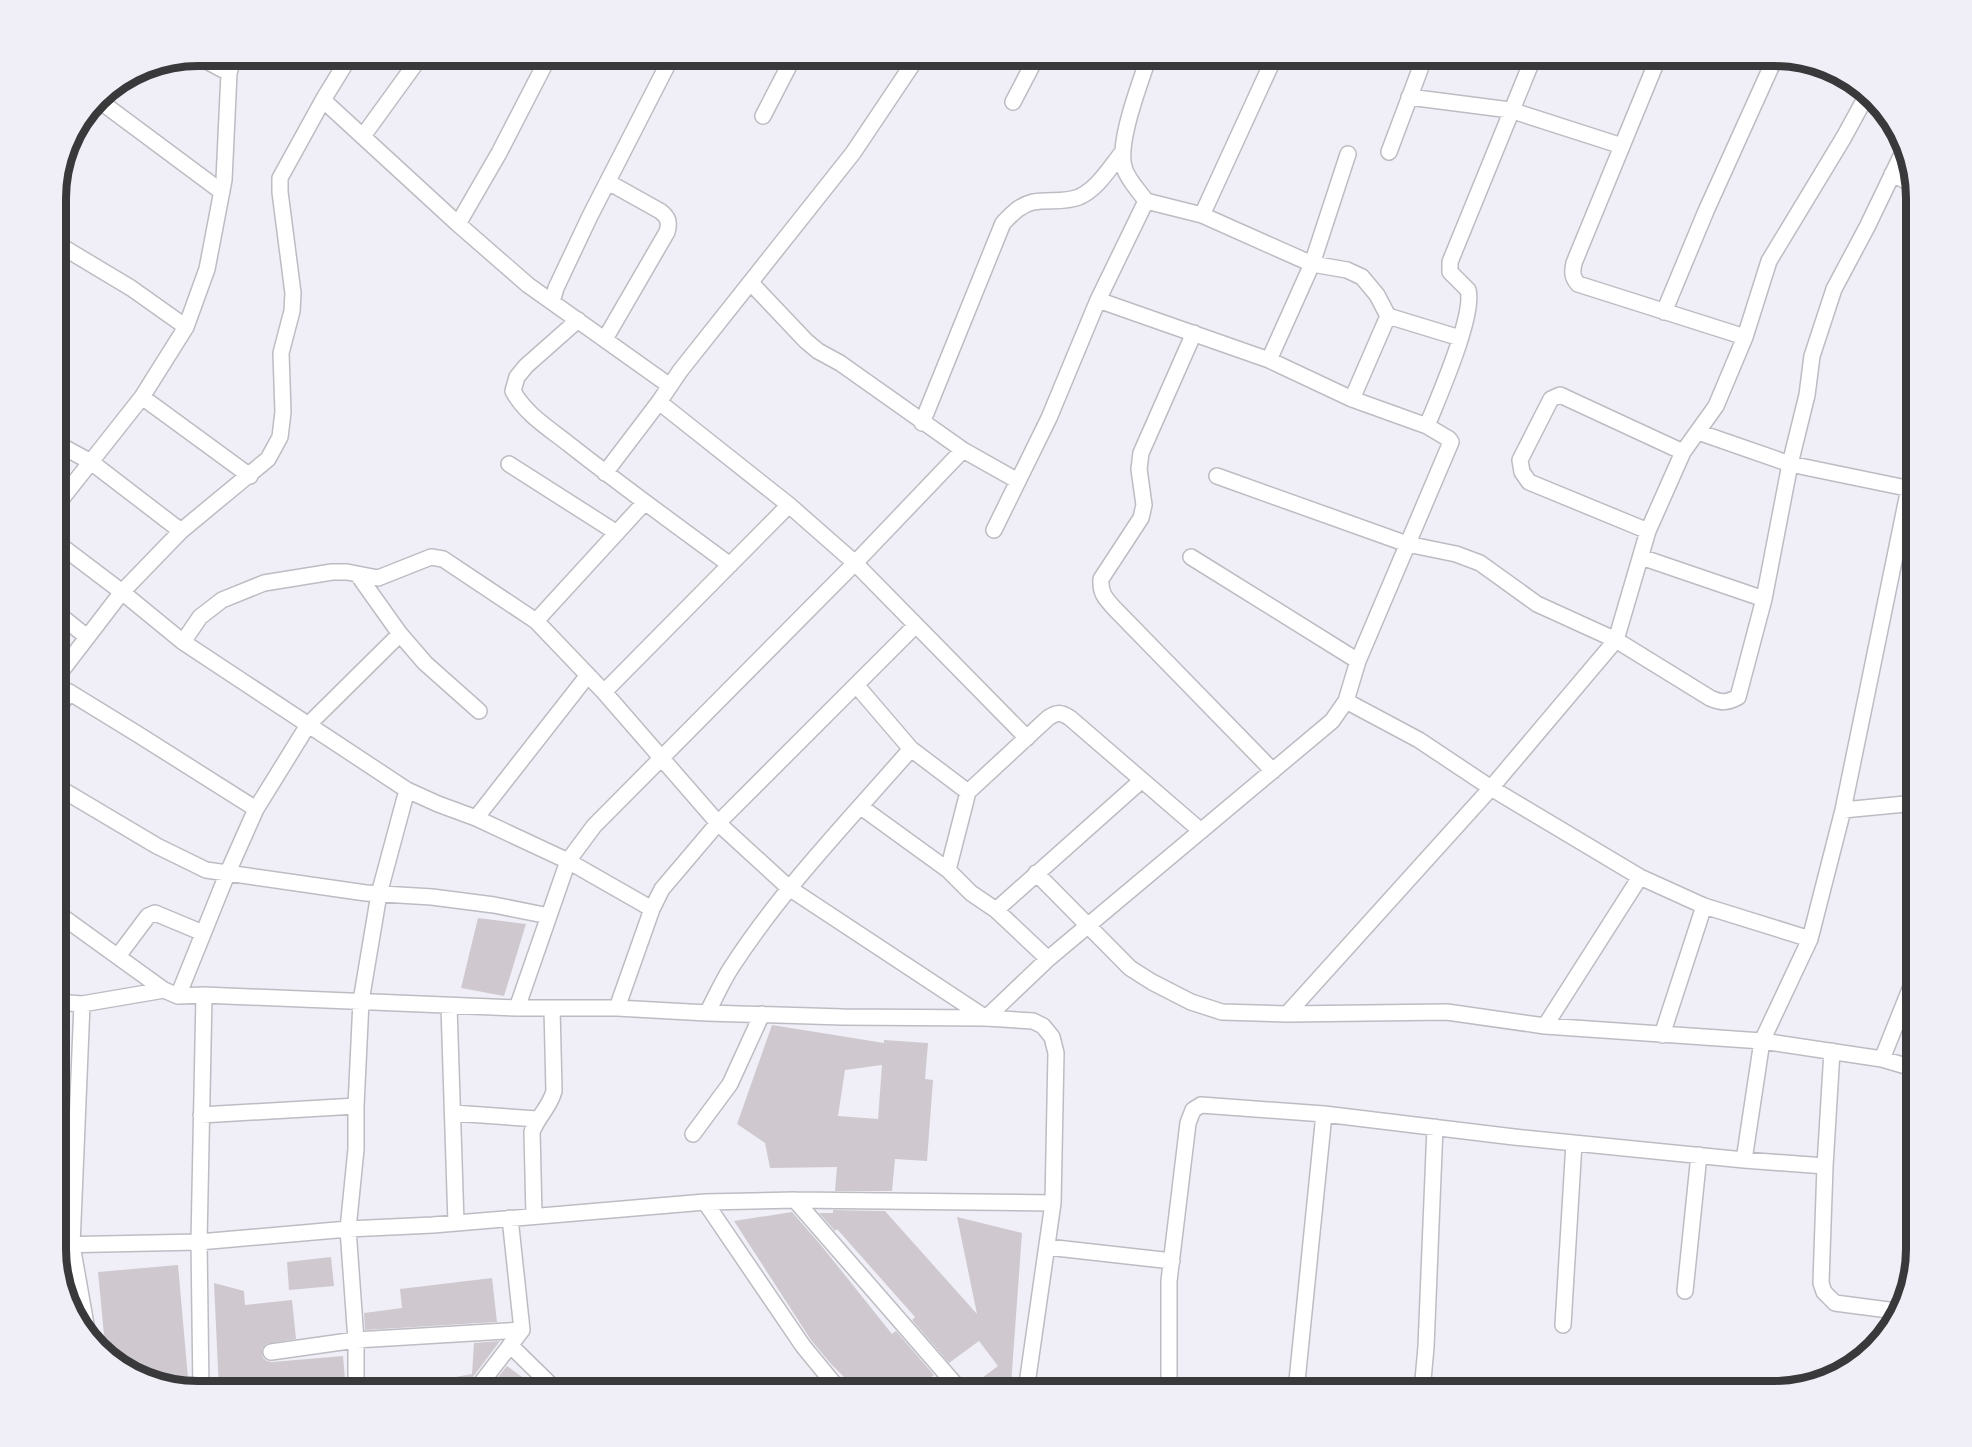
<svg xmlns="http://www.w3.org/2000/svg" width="1972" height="1447" font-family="Barlow,sans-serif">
<rect width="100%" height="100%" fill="#f0eff7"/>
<path fill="#cfc9cf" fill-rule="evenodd" d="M 478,918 L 526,924 L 504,996 L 461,988 Z
M 772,1025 L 884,1043 L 884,1040 L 928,1043 L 925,1079 L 933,1080 L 927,1161 L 895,1159 L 892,1191 L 835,1191 L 837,1167 L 770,1168 L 765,1143 L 737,1124 ZM 882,1065 L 878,1119 L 838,1116 L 845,1070 Z
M 833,1210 L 885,1211 L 977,1314 L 957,1217 L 1022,1233 L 1011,1385 L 1002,1391 L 970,1391 L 970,1387 L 998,1366 L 979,1341 L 949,1363 L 912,1320 L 915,1317 L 837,1229 L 835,1231 L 819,1213 L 833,1213 Z
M 792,1212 L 820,1244 L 892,1334 L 896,1331 L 934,1375 L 928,1379 L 938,1391 L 858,1391 L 831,1364 L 811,1340 L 734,1221 Z
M 331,1257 L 334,1286 L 289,1290 L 287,1262 Z
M 178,1265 L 189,1389 L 111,1362 L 106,1356 L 98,1272 Z
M 492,1278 L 497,1322 L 365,1330 L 364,1313 L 402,1308 L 400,1289 Z
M 214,1283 L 244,1291 L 245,1305 L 292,1300 L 296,1339 L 266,1344 L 262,1349 L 263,1358 L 267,1361 L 272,1362 L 343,1356 L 346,1391 L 219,1391 Z
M 500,1341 L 467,1385 L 465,1391 L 418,1391 L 417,1384 L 472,1374 L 474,1343 Z
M 507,1366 L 541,1391 L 487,1391 Z"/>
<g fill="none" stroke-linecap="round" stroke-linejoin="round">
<g stroke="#bdbcc3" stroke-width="18">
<path id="minor" d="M 197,56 L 229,73
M 1659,56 L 1574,263 C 1572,272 1572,277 1578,284 L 1745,337
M 1409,97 L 1510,110 L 1622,146
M 97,99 L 222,192
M 323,100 L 458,224 L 528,285 L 670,386
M 1013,102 L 1037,56
M 763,116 L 794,56
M 363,136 L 421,56
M 1389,152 L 1425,56
M 1892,174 L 1914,185
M 1146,201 C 1139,191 1129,181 1125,170 C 1115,146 1141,81 1149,56
M 1202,215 L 1312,264 L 1347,270 L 1362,277 L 1377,295 L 1388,316 L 1460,338
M 458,224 L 499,153 L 549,56
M 56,243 L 131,288 L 186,327
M 751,283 L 806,341 L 818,351 L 840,363 L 963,450
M 552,302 L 556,288 L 590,216 L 672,56
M 1664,312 L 1706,211 L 1776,56
M 578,320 L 526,366 L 517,377 L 513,391 C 525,414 550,429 570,445 C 622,486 676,525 730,565
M 1194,333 L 1141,453 L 1139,469 L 1144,505 L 1141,518 L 1101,579 C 1100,594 1106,599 1115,609 L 1273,771
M 605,339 L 667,232 C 670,222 668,217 660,211 L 608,182
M 1269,360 L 1312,264 L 1348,154
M 142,397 L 250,476
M 1352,399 L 1388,316
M 659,402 L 789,505 L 855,563 L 1027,738
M 922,423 L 1003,223 C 1012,214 1020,205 1033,202 C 1048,199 1064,203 1079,197 C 1097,189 1109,169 1121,154
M 1427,426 C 1438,398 1475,315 1468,290 L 1450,272 L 1450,262 L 1534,56
M 1698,432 L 1790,464 L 1916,490
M 56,443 L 91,462 L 181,531
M 509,464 L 617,533
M 605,473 L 659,402 L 680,371 L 853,153 L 918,56
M 1217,476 L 1407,544 L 1456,554 L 1480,563 L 1537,604 L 1616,640 L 1710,698 C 1721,703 1727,703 1738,697 L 1764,599 L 1790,464 L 1807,395 L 1812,356 L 1834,289 L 1867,227 L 1905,148
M 56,506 L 142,397 L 186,327 L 207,269 L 224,180 L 229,73 L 234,56
M 994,530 L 1049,418 L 1098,300 L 1146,201 L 1202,215 L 1275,56
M 1648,531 L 1529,482 L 1522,472 L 1520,460 L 1551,399 L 1560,395 L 1683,452
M 56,542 L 122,592 L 183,642 L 407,790 L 438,804 L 476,818 L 568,861 L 652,909
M 1191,557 L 1358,661
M 1641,557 L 1764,599
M 358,575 L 400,634 L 425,663 L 479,711
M 56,612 L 87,637
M 536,621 L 645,502
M 183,642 L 200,617 L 222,600 L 264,583 L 332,572 L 347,572 L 378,578 L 431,557 L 443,559 L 536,621 L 604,692 L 718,823 L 789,888 L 986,1018 L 1048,959 L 1332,721 L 1346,701 L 1358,661 L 1451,442 L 1449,439 L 1427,426 L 1352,399 L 1269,360 L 1098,300
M 56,678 L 122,592 L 181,531 L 268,459 L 280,437 L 283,412 L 281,353 L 292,311 L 293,293 L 280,192 L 280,178 L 323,100 L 350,56
M 857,686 L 911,749
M 56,687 L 69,692 L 139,735 L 256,809
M 604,692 L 789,505
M 1346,701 L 1419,740 L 1491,788 L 1640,877 L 1704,906 L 1810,939
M 56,712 L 69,692
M 56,786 L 157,846 L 206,870 L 366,893 L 432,897 L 494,905 L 549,916
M 861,807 L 948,870 L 971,893 L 996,910 L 1048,959
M 1843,810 L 1916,803
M 476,818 L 588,675
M 948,870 L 968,792 L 1048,718 C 1057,712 1061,712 1070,718 L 1201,831
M 1036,873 L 1130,968 L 1152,982 L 1191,1002 L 1222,1012 L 1287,1014 L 1447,1012 L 1545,1026 L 1762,1041 L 1882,1059 L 1916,1069
M 996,910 L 1142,780
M 56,912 L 164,990
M 118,956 L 148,916 L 155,913 L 203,933
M 178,996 L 228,872 L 256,809 L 308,725 L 400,634
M 56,1002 L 82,1004 L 164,990 L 178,996 L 204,995 L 517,1008 L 617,1008 L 707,1013 L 843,1017 L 986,1018 L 1033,1021 L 1043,1026 L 1052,1037 L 1056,1053 L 1053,1203
M 82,1004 L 72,1245 L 88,1336
M 449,1006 L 456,1223
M 517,1008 L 568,861 L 594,826 L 855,563 L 963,450 L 1018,481
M 617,1008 L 652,909 L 662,889 L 718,823 L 916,625
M 707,1013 C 715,998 722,982 731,968 C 782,889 849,820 911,749 L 968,792
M 1287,1014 L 1491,788 L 1616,640 L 1648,531 L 1683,452 L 1716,406 L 1745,337 L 1769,261 L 1844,137 L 1868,93
M 1545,1026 L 1640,877
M 1662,1035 L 1704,906
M 1832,1051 L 1825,1166 L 1821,1283 L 1824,1292 L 1835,1303 L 1896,1311
M 1882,1059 L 1916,974
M 453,1113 L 537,1119
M 201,1115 L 356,1106
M 693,1134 L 730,1084 L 762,1014
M 1744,1160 L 1762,1041 L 1810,939 L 1843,810 L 1916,454
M 795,1200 L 961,1391
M 705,1202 L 803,1346 L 840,1391
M 534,1216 L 532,1132 C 538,1116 550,1107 554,1091 L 552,1008
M 56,1245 L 199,1242 L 348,1229 L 433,1225 L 705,1202 L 795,1200 L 1053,1203 L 1026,1391
M 1047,1247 L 1172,1261
M 1685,1291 L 1699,1155
M 1563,1325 L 1574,1143
M 510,1345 L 557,1391
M 271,1352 L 356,1340 L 522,1330
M 201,1391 L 199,1242 L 204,995
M 356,1391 L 356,1340 L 348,1229 L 356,1149 L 356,1106 L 361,1001 L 379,894 L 407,790
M 475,1391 L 522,1330 L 510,1218
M 1169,1391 L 1169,1281 L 1188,1123 L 1193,1110 L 1201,1105 L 1324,1114 L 1514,1137 L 1744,1160 L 1825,1166
M 1296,1391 L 1324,1114
M 1422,1391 L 1426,1347 L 1435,1127"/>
</g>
<use href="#minor" stroke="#fff" stroke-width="15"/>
</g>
<path d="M0 0H1972V1447H0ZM198 66H1774A132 132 0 0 1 1906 198V1249A132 132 0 0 1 1774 1381H198A132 132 0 0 1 66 1249V198A132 132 0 0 1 198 66Z" fill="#f0eff7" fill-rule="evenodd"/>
<path fill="none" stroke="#39383b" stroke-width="8" d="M198 66H1774A132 132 0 0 1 1906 198V1249A132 132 0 0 1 1774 1381H198A132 132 0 0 1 66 1249V198A132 132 0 0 1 198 66Z"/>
</svg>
